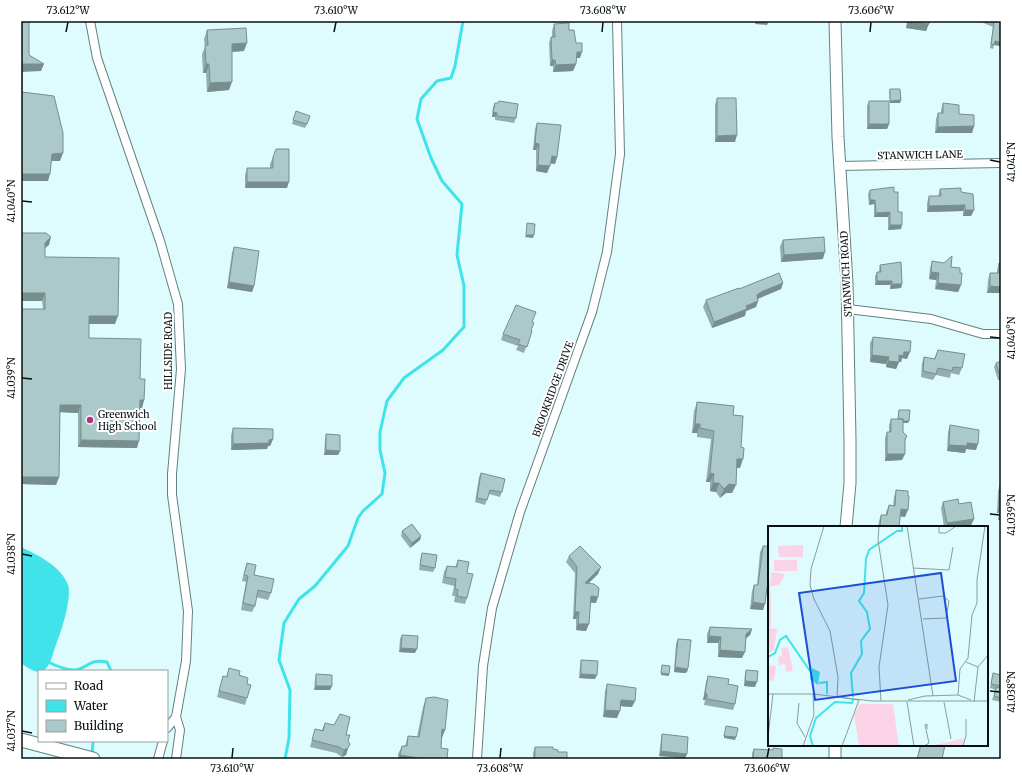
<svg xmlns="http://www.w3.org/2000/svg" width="1022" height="780" font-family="Merriweather,serif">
<rect width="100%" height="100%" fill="#defcfd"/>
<path fill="#41e3ea" d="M 21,547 C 38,555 61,566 68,585 C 72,597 62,630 57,642 C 54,649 51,666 44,670 C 37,675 28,668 21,663 Z"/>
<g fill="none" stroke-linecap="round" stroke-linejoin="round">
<path stroke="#41e3ea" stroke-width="3" d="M 46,661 C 54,665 64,670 74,670 C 88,669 88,658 107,662 L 111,671
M 92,755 L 93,741
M 285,759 L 289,738 L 290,690 L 279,660 L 284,623 L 299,599 L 315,586 L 348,546 L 358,518 L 363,511 L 382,494 L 385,473 L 380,450 L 380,432 L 387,401 L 404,378 L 443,350 L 464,327 L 464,286 L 457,255 L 462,204 L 442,181 L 431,158 L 417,119 L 421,99 L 437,81 L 451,78 L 455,66 L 463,21"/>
<g stroke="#658081" stroke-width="10">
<path id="minor" d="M 90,21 L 97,58 L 160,241 L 178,304 L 181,369 L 172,474 L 172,495 L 188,611 L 186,661 L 176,717 L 180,730 L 176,759
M 839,166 L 1001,163
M 848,309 L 931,319 L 983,334 L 1001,334
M 167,728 L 176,717
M 158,759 L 163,741
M 477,759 L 483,666 L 492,608 L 520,512 L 592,312 L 607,252 L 620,154 L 617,21"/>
</g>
<g stroke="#658081" stroke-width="13">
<path id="tertiary" d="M 835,21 L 838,137 L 847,283 L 850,440 L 850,483 L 846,527
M 835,759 L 835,745"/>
</g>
<g stroke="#658081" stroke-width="15">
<path id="primary" d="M 21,740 L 93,759"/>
</g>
<use href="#minor" stroke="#fff" stroke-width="8"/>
<use href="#tertiary" stroke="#fff" stroke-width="11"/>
<use href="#primary" stroke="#fff" stroke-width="13"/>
</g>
<path fill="#94adae" d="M 907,21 L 929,21 L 926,31 L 906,28 Z
M 979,21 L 1001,21 L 1000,31 L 1001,46 L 994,45 L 993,49 L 990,48 L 993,27 Z
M 554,24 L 569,30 L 576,43 L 580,58 L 576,58 L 576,64 L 573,71 L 553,72 L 553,66 L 550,66 L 549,43 L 551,37 L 552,37 L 552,31 Z
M 207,30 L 244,51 L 232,52 L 229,90 L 207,92 L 206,73 L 203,73 L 202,54 L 205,47 L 204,39 Z
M 890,89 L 901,100 L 900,103 L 890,103 L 889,91 Z
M 717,98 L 735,142 L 715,142 L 715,105 Z
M 499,101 L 516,118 L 514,123 L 495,120 L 495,117 L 492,117 L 493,107 L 495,103 L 498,103 Z
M 869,101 L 889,124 L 887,129 L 867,129 L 867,106 Z
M 943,103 L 974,126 L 972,133 L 935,133 L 936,119 L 938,113 L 941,113 L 941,110 Z
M 296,111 L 307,124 L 305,128 L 292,124 Z
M 537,123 L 557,157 L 555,164 L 550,163 L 547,173 L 536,171 L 536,150 L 533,150 L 535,129 Z
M 273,157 L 287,188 L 245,188 L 245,175 L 247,168 L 270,168 L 270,164 Z
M 940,189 L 961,192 L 974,210 L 971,216 L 963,216 L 963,211 L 927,212 L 927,203 L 929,196 L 938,196 Z
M 870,190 L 894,192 L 898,212 L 901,229 L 888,230 L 888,217 L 874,217 L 874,204 L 869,205 L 868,194 Z
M 1001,190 L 1001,202 L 1000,202 L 1000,192 Z
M 21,233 L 49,245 L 45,248 L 45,257 L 115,324 L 89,324 L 89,338 L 140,379 L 144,400 L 142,408 L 140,408 L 137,448 L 78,447 L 78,413 L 60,412 L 59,477 L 56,485 L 21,484 L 21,309 L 43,309 L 42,301 L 21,301 Z
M 783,240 L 823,259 L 781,262 L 780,246 Z
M 234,247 L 254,286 L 252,292 L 227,288 L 232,253 Z
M 932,261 L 951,267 L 960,273 L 961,285 L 958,292 L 935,289 L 936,280 L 929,279 L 930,268 Z
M 999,263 L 1001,293 L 987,293 L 988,280 L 990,273 L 997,273 L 997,270 Z
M 880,265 L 902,284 L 901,288 L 890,289 L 890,285 L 875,285 L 875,276 L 877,272 L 879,272 L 879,270 Z
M 783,283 L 781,289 L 758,299 L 758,301 L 756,307 L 746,311 L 745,316 L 712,328 L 703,307 L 706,300 L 739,289 Z
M 532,322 L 531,330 L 532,331 L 524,353 L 516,350 L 518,346 L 501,340 L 503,334 Z
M 873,337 L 907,359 L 902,358 L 901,362 L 899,362 L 896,369 L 886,367 L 886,364 L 870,362 L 870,343 Z
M 938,350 L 962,368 L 959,375 L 951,373 L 950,378 L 936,375 L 933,380 L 921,377 L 922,363 L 924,357 L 934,359 Z
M 996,363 L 1001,379 L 998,380 L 994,367 Z
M 697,402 L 733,415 L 741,447 L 740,468 L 736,468 L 732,493 L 726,493 L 720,498 L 716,492 L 710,491 L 710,482 L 706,482 L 711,439 L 697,437 L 697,433 L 692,433 L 694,411 Z
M 899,410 L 908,423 L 903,423 L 903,432 L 907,436 L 905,442 L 902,460 L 885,461 L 885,438 L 887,432 L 889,432 L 889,425 L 891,419 L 898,419 L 898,412 Z
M 950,425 L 976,450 L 966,449 L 965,453 L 947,451 L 948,432 Z
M 233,428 L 273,439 L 270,446 L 268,446 L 267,449 L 231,450 L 231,435 Z
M 326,434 L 340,451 L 338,455 L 324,455 L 325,439 Z
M 481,473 L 502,492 L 500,497 L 489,494 L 485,505 L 475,502 L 479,477 Z
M 1000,485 L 1001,485 L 1001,520 L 998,520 L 999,513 L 997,513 L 998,491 Z
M 896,490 L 905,517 L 900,516 L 899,527 L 878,527 L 879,521 L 881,515 L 886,515 L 886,512 L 889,505 L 893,506 L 894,497 Z
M 943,502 L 959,504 L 974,519 L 971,525 L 960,527 L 944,527 L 941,508 Z
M 402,531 L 421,536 L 420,540 L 410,548 L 401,536 Z
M 763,546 L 769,546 L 769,594 L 766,594 L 763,610 L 750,609 L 752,591 L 754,585 L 757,585 L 760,552 Z
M 422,553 L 435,568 L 433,572 L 419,570 L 421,557 Z
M 569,556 L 598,574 L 589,583 L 596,603 L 591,603 L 586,631 L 576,630 L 576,619 L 573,619 L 575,573 L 566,562 Z
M 458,560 L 467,573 L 467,598 L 465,604 L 454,602 L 455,596 L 452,596 L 454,586 L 442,583 L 444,572 L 447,566 L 455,567 Z
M 247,563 L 254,575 L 271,593 L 268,600 L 256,597 L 255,606 L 252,612 L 241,610 L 246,582 L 242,581 L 245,569 Z
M 710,627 L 752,629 L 750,635 L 745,639 L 742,658 L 718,657 L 718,643 L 707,643 L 707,634 Z
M 402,635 L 415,653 L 399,652 L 400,639 Z
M 678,639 L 688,668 L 687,672 L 685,673 L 674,672 L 676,643 Z
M 581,660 L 595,679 L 579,678 L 580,665 Z
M 229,668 L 239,675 L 247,684 L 247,698 L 245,705 L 217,697 L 223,676 L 226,677 Z
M 746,670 L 755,687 L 744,686 L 745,674 Z
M 993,673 L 1001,675 L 1001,702 L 992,700 L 996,690 L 990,688 Z
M 316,674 L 332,686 L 330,690 L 314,690 L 315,679 Z
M 708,676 L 728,684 L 735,704 L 733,710 L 704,705 L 705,700 L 703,700 L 706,682 Z
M 607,684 L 632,707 L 620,706 L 617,718 L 603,717 L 605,691 Z
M 426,698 L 442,738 L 441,748 L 447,759 L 398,759 L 398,754 L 402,746 L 405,746 L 408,736 L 417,737 L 423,707 Z
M 325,723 L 346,735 L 348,741 L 348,748 L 346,755 L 342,757 L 336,753 L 310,747 L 315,729 L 322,730 Z
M 662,734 L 687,754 L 685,758 L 659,756 L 661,739 Z
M 920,745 L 945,745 L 942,759 L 917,759 Z
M 535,747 L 553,749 L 558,752 L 567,759 L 533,759 L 533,753 Z
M 773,748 L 782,759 L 752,759 L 752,753 L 754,749 L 772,750 Z"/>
<path fill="#788d8d" d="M 756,21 L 769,21 L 767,25 L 755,24 Z
M 908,22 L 929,24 L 926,31 L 906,28 Z
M 995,41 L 1001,42 L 1001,46 L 994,45 Z
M 247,43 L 244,51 L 228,52 L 232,44 Z
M 577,52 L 582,52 L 580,58 L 574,58 Z
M 552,60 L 555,60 L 553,66 L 550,66 Z
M 22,64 L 44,64 L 41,71 L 21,72 Z
M 206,64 L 209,64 L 206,73 L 203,73 Z
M 576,64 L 573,71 L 553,72 L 556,65 Z
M 232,82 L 229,90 L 207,92 L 210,83 Z
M 901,100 L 900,103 L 890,103 L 890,101 Z
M 493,112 L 497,113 L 495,117 L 492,117 Z
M 869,124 L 889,124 L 887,129 L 867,129 Z
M 974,126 L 972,133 L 935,133 L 938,127 Z
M 737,135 L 735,142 L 715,142 L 717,136 Z
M 535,143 L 539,144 L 536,150 L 533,150 Z
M 63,153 L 60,161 L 50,161 L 52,154 Z
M 552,156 L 557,157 L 555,164 L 549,163 Z
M 538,165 L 550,166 L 547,173 L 536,171 Z
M 21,174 L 50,174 L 48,181 L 21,181 Z
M 247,182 L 289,182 L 287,188 L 245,188 Z
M 870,200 L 875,200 L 874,204 L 869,205 Z
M 965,205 L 963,211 L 927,212 L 929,206 Z
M 965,210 L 974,210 L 971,216 L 963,216 Z
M 890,212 L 888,217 L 874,217 L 876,213 Z
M 890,225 L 902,225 L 901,229 L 888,230 Z
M 526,235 L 534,235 L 533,238 L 525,237 Z
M 51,237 L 49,245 L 42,250 L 45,243 Z
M 825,252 L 823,259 L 781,262 L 784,255 Z
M 931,272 L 939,273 L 936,280 L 929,279 Z
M 877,281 L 892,281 L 890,285 L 875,285 Z
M 229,282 L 254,286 L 252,292 L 227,288 Z
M 783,283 L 781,289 L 759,298 L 755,301 L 757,295 L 761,292 Z
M 938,283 L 961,285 L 958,292 L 935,289 Z
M 892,284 L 902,284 L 901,288 L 890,289 Z
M 990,286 L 1001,287 L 1001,293 L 987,293 Z
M 21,293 L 45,293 L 42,301 L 21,301 Z
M 758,301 L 756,307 L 746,311 L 745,316 L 712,328 L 714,322 L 746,306 Z
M 89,316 L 118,316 L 115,324 L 86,324 Z
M 904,352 L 910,352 L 907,359 L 902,358 L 901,362 L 897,362 L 899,355 Z
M 872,355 L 889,357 L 886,364 L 870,362 Z
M 888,361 L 899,362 L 896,369 L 886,367 Z
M 1001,375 L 1001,379 L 998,380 L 1000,376 Z
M 140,400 L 144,400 L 142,408 L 137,408 Z
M 60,405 L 81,405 L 78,413 L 57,412 Z
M 898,421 L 909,421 L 908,423 L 898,423 Z
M 695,424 L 700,424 L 697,433 L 692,433 Z
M 273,439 L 270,446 L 268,446 L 267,449 L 231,450 L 233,444 Z
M 81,440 L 139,441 L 137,448 L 78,447 Z
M 967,443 L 978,444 L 976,450 L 966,449 L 965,453 L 947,451 L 949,445 Z
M 326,450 L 340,451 L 338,455 L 324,455 Z
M 887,454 L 905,454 L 902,460 L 885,461 Z
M 737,459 L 743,459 L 740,468 L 734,467 Z
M 710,473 L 714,474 L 710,482 L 706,482 Z
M 21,477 L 59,477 L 56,485 L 21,484 Z
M 713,483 L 719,483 L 716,492 L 710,491 Z
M 729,484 L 736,485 L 732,493 L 726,493 L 720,498 L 724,489 Z
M 999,506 L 1001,507 L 999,513 L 997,513 Z
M 901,509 L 908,510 L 905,517 L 898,516 Z
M 1001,513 L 1001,520 L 998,520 Z
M 974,519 L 971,525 L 960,527 L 946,527 L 947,523 Z
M 421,536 L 420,540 L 410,548 L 412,543 Z
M 601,567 L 598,574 L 582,589 L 585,583 Z
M 767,587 L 769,588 L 769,594 L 765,594 Z
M 591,596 L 598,597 L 596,603 L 589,602 Z
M 753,602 L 765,604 L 763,610 L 750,609 Z
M 575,612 L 579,612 L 576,619 L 573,619 Z
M 578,624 L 589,624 L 586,631 L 576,630 Z
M 752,629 L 750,635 L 743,641 L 746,634 Z
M 709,636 L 721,637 L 718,643 L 707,643 Z
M 401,648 L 417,649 L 415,653 L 399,652 Z
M 720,650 L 745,652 L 742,658 L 718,657 Z
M 675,667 L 688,668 L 687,672 L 685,673 L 674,672 Z
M 661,673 L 669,674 L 669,676 L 661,675 Z
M 581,674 L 597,675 L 595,679 L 579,678 Z
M 745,681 L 757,682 L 755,687 L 744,686 Z
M 316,686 L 332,686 L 330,690 L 314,690 Z
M 705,693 L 707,694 L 705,700 L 703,700 Z
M 621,700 L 635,701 L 632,707 L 618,706 Z
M 605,710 L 620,711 L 617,718 L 603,717 Z
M 442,729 L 445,730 L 442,738 L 439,738 Z
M 724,736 L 736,737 L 735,740 L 724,738 Z
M 348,748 L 346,755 L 342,757 L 344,750 Z
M 661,751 L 687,754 L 685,758 L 659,756 Z
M 400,755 L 425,759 L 399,759 Z"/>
<path fill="#acc9ca" stroke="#788d8d" d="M 21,21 L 29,21 L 29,55 L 44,64 L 22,64 L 22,92 L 54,96 L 63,133 L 63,153 L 52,154 L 50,174 L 21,174 Z
M 908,21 L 929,21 L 929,24 L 908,22 Z
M 989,21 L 1001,21 L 1001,28 L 1000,31 L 1001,31 L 1001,42 L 995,41 L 994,45 L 991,44 L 994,23 Z
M 569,23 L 569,30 L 574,30 L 576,43 L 582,43 L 582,52 L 577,52 L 576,64 L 556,65 L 555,60 L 552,60 L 551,37 L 555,37 L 554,24 Z
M 246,28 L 247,43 L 232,44 L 232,82 L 210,83 L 209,64 L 206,64 L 205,45 L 208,45 L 207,30 Z
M 890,89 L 900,89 L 901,100 L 890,101 Z
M 717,98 L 736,98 L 737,135 L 717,136 Z
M 499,101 L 518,104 L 516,118 L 497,116 L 497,113 L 493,112 L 495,103 L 498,103 Z
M 869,101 L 889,101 L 889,124 L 869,124 Z
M 943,103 L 959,105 L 959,114 L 974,115 L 974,126 L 938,127 L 938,113 L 943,113 Z
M 296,111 L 310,116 L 307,124 L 293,120 Z
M 537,123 L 561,125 L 557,157 L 552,156 L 550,166 L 538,165 L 539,144 L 535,143 Z
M 276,149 L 289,149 L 289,182 L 247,182 L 247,168 L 273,168 L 273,157 Z
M 894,187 L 894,192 L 898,192 L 898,212 L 902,212 L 902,225 L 890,225 L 890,212 L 876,213 L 875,200 L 870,200 L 870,190 Z
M 961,188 L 961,192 L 973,194 L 974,210 L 965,210 L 965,205 L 929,206 L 929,196 L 941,196 L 940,189 Z
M 527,223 L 535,224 L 534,235 L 526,235 Z
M 21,233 L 46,233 L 51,237 L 45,243 L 45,257 L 119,258 L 118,316 L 89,316 L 89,338 L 141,339 L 140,379 L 145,379 L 144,400 L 140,400 L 139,441 L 81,440 L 81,405 L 60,405 L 59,477 L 21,477 L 21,309 L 45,309 L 45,293 L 21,293 Z
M 824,237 L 825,252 L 784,255 L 783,240 Z
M 234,247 L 259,251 L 254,286 L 229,282 Z
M 952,256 L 951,267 L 960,268 L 960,273 L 962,273 L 961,285 L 938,283 L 939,273 L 931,272 L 932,261 L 944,263 Z
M 901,262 L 902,284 L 892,284 L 892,281 L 877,281 L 877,272 L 881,272 L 880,265 Z
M 999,263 L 1001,263 L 1001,287 L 990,286 L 990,273 L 999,273 Z
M 779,273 L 783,283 L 761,292 L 757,295 L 758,301 L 746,306 L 747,309 L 714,322 L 706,300 L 739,288 L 739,289 Z
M 516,305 L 536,312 L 532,322 L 534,323 L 531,330 L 532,331 L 527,347 L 518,344 L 520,340 L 503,334 Z
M 873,337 L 911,341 L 910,352 L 904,352 L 903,356 L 899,355 L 899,362 L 888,361 L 889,357 L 872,355 Z
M 938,350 L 965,354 L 962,368 L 953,367 L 952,371 L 938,368 L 936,374 L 923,371 L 924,357 L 935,359 Z
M 1001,361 L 1001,375 L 1000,376 L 996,363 Z
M 697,402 L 734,406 L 733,415 L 743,416 L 741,447 L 744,448 L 743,459 L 737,459 L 736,485 L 729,484 L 724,489 L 719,483 L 713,483 L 714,474 L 710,473 L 714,431 L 700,428 L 700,424 L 695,424 Z
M 899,410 L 910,410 L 909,421 L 903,421 L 903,419 L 898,419 Z
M 891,419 L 903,419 L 903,432 L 907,436 L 905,439 L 905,454 L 887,454 L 887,432 L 891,432 Z
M 950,425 L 979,430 L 978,444 L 967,443 L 967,446 L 949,445 Z
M 233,428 L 273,429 L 273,439 L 269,440 L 269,443 L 233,444 Z
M 326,434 L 340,435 L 340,451 L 326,450 Z
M 481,473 L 505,479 L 502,492 L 490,490 L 487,500 L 477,498 Z
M 1000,485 L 1001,485 L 1001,507 L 999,506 Z
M 896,490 L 908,491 L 908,496 L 909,496 L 908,510 L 901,509 L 899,527 L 880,527 L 881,515 L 887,515 L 889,505 L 895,506 Z
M 958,499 L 959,504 L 971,502 L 974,519 L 947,523 L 943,502 Z
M 412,524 L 421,536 L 412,543 L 402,531 Z
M 580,546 L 601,567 L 585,583 L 594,584 L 599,588 L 598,597 L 591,596 L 589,624 L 578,624 L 579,612 L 575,612 L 577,567 L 569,556 Z
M 763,546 L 769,546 L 769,588 L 767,587 L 765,604 L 753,602 L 754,585 L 758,585 Z
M 422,553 L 437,555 L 435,568 L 420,565 Z
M 458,560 L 469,562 L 467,573 L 473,574 L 467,598 L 457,596 L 458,590 L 455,589 L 456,579 L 445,577 L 447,566 L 457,567 Z
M 247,563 L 256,565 L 254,575 L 274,579 L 271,593 L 258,590 L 255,606 L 243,603 L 248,576 L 244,575 Z
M 710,627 L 752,629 L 746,634 L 745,652 L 720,650 L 721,637 L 709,636 Z
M 402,635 L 418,636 L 417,649 L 401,648 Z
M 678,639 L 691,640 L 688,668 L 687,669 L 675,667 Z
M 581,660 L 598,661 L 597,675 L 581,674 Z
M 662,665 L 670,666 L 669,674 L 661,673 Z
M 229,668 L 240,671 L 239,675 L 248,678 L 247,684 L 251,685 L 247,698 L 219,691 L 223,676 L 227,677 Z
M 746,670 L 758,671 L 757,682 L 745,681 Z
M 993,673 L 1001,675 L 1001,686 L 991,684 Z
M 316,674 L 332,675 L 332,686 L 316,686 Z
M 708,676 L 729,679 L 728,684 L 738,686 L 735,704 L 707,699 L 707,694 L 705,693 Z
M 607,684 L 636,688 L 635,701 L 621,700 L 620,711 L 605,710 Z
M 996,687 L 1001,688 L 1001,698 L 994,696 Z
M 434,697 L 448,700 L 445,730 L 442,729 L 441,748 L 448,749 L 447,759 L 425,759 L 400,755 L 402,746 L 407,746 L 408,736 L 419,737 L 426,698 Z
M 340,714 L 350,717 L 346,735 L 350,735 L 348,741 L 350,744 L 348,748 L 344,750 L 339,747 L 312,740 L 315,729 L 323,731 L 325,723 L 334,725 Z
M 726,726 L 738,728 L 736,737 L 724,736 Z
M 662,734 L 688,737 L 687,754 L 661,751 Z
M 921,745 L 945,745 L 942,759 L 917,759 Z
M 535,747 L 553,747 L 553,749 L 558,750 L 558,752 L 567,752 L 567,759 L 535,759 Z
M 773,748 L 782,749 L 782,759 L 772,758 L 772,759 L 753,759 L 754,749 L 773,750 Z"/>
<path fill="none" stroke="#061011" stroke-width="1.5" d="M 66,32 L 68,22M 334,32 L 336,22M 602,32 L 603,22M 870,32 L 871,22M 990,160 L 1000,162M 22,201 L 32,202M 990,337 L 1000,338M 22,378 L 32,379M 990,514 L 1000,515M 22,554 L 32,556M 990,691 L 1000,692M 22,731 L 32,733M 232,758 L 233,748M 500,758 L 501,748M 767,758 L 769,748"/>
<circle fill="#b03384" stroke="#fff" stroke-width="1.5" cx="90" cy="420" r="4"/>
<g text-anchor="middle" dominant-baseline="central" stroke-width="4" stroke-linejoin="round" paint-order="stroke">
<g font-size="10" fill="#061011" stroke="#fff">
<text transform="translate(920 155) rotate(-1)">STANWICH LANE</text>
<text transform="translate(846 274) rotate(-93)">STANWICH ROAD</text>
<text transform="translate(168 351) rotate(-90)">HILLSIDE ROAD</text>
<text transform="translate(553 389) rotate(-70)">BROOKRIDGE DRIVE</text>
</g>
<g font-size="10" fill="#061011" stroke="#fff" text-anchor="start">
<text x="98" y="414">Greenwich<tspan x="98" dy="12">High School</tspan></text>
</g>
</g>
<g transform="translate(768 526)">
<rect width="220" height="220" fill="#defcfd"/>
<path d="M 35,19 L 35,31 L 11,31 L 10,20 ZM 6,34 L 29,34 L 29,45 L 6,45 ZM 3,46 L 17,48 L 12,58 L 2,61 ZM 1,50 L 3,75 L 3,101 L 0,101 ZM 0,102 L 9,103 L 6,124 L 3,126 L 0,126 ZM 20,121 L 25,145 L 18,146 L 17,138 L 11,139 L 10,131 L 14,130 L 13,122 ZM 0,139 L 8,140 L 6,155 L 0,154 ZM 92,178 L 125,178 L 131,220 L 91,220 L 86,188 ZM 197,212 L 194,220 L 163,220 L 185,215 Z" fill="#fad3e7"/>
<path d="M 44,142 L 52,146 L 50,159 L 42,153 Z" fill="#41e3ea"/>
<path fill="none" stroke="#41e3ea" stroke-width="2" d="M 0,131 L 7,127 L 12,114 L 18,110 L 42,145M 51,157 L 59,156 L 59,168M 85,171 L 83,147 L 94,128 L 93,115 L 102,103 L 99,86 L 91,75 L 96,67 L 98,33 L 101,24 L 129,5 L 134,5 L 134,0M 45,220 L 42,210 L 48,192 L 67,176 L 84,177 L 85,174"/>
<path fill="none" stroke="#889e9f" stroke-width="1" d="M 56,0 L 43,43 L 42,59 L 46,73 L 62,105 L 70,151 L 69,171M 111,0 L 110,14 L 120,79 L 111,141 L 113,175M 139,0 L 165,170M 171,0 L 171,7 L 178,7 L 188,0M 145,42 L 181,44 L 185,21M 151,73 L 175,70 L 181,75 L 178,92 L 155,93M 198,136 L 210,141M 0,168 L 45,168 L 104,175 L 220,175M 190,169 L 192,143 L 200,132 L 204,89 L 209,77 L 209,54 L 217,0M 69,171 L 90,174M 140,174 L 157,170 L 190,169 L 203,174M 139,176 L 146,220M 176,176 L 183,213M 206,176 L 210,141 L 220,129M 31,177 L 29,197 L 37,211M 0,211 L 5,168M 35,220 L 46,189 L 45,168M 74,220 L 91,174M 156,220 L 161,217 L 157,199 L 159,198 L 159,203M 195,220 L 198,210 L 198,193"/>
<path fill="#1d4ed8" fill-opacity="0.15" stroke="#1d4ed8" stroke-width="2" d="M 173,47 L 188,155 L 47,174 L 31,67 Z"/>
<rect width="220" height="220" fill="none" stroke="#061011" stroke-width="2"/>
</g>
<rect width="1022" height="780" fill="none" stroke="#ffffff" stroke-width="44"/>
<rect x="38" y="670" width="130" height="72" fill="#ffffff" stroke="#9b9fa0"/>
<rect x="46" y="683" width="20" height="6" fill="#ffffff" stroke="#9b9fa0"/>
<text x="74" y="690" font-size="12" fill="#061011">Road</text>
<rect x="46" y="700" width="20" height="12" fill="#41e3ea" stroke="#9b9fa0"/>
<text x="74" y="710" font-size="12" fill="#061011">Water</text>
<rect x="46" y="720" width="20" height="12" fill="#acc9ca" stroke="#9b9fa0"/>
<text x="74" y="730" font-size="12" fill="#061011">Building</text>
<rect x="22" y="22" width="978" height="736" fill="none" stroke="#061011" stroke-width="1.5"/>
<g font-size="10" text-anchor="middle" fill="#061011">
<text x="68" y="14">73.612°W</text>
<text x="336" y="14">73.610°W</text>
<text x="603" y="14">73.608°W</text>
<text x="871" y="14">73.606°W</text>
<text transform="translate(1011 162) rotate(-90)" y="4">41.041°N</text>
<text transform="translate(11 201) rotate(-90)" y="4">41.040°N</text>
<text transform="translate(1011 338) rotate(-90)" y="4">41.040°N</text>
<text transform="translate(11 378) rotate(-90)" y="4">41.039°N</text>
<text transform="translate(1011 515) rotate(-90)" y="4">41.039°N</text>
<text transform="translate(11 554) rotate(-90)" y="4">41.038°N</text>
<text transform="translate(1011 692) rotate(-90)" y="4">41.038°N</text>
<text transform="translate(11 731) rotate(-90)" y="4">41.037°N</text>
<text x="232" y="772">73.610°W</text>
<text x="500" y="772">73.608°W</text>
<text x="767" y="772">73.606°W</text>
</g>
</svg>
